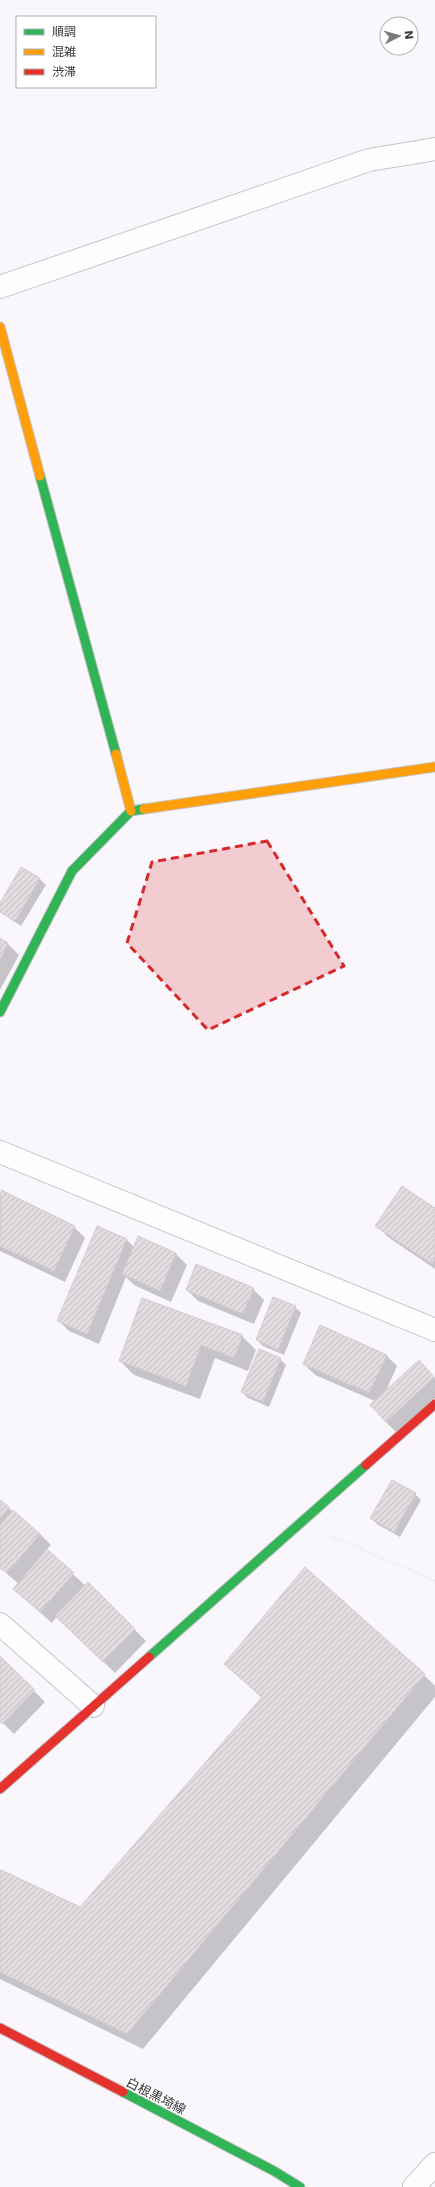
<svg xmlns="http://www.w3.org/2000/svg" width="435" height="2187" font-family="'DejaVu Sans','Noto Sans JP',sans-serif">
<defs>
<pattern id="building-hatch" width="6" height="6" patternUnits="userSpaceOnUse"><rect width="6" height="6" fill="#e2dce0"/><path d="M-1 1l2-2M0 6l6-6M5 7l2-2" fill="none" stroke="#c3bdc1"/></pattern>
</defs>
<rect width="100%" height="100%" fill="#f9f6fc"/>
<path fill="#0003" d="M 40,879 L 46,885 L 21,926 L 0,912 L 0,905 Z
M 0,940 L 8,944 L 19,955 L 0,990 Z
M 2,1191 L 74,1227 L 85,1238 L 65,1282 L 0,1251 L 0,1195 Z
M 435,1209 L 435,1269 L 388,1237 L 377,1226 Z
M 139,1238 L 176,1254 L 187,1265 L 171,1302 L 134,1285 L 126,1277 L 99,1344 L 69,1331 L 58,1320 L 126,1239 L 135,1248 Z
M 253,1289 L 264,1300 L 254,1324 L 198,1301 L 187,1290 Z
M 295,1307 L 301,1313 L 284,1355 L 263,1346 L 257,1340 Z
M 242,1336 L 256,1350 L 248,1371 L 215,1358 L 200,1399 L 134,1375 L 120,1361 Z
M 386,1355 L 397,1366 L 386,1391 L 419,1361 L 435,1378 L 435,1398 L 397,1433 L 386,1422 L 375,1401 L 315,1375 L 304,1364 Z
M 280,1359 L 286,1365 L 269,1407 L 248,1398 L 242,1392 Z
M 415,1494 L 421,1500 L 400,1537 L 377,1524 L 371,1518 Z
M 0,1501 L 40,1534 L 51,1545 L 46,1550 L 86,1586 L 88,1583 L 146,1641 L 115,1673 L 57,1616 L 52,1623 L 26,1600 L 19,1584 L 0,1568 Z
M 0,1657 L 45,1702 L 14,1734 L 0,1720 Z
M 226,1664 L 424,1675 L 435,1686 L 435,1697 L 143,2049 L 0,1979 L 0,1873 L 80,1909 L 262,1698 Z"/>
<path fill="url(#building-hatch)" stroke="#d1ccd0" d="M 21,867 L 40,878 L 15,921 L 0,912 L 0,903 Z
M 0,938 L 8,943 L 0,960 Z
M 402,1186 L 435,1208 L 435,1259 L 432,1264 L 375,1226 Z
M 1,1190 L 75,1226 L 54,1271 L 0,1246 Z
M 97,1226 L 127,1239 L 87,1334 L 57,1321 Z
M 138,1236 L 176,1253 L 160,1291 L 122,1274 Z
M 196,1264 L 254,1288 L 243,1314 L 186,1290 Z
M 273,1297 L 296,1306 L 278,1350 L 256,1340 Z
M 142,1298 L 243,1335 L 234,1358 L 201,1345 L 186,1386 L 119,1361 Z
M 320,1325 L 387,1355 L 369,1393 L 303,1364 Z
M 259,1349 L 281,1358 L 263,1402 L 241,1392 Z
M 419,1360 L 434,1377 L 386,1422 L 370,1405 Z
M 392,1480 L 416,1493 L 394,1532 L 370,1518 Z
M 0,1500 L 9,1507 L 0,1519 Z
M 13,1510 L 40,1534 L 7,1573 L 0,1568 L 0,1525 Z
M 47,1549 L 74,1573 L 40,1612 L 13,1589 Z
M 305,1567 L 425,1674 L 127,2034 L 0,1972 L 0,1872 L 1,1870 L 80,1907 L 262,1697 L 224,1664 Z
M 88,1582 L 135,1629 L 103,1662 L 55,1616 Z
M 0,1656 L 35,1690 L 2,1724 L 0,1721 Z"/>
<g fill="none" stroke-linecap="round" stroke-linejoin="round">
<g stroke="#c6c3c8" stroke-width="24">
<path id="street" d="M 0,287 L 369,160 L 435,149
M 0,1152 L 435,1330
M 0,1624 L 93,1706
M 414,2187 L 435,2164"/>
</g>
<g stroke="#c6c3c8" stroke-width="11">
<path id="fast" d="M 40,476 L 116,754
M 0,1012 L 72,871 L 131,811 L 144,809
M 149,1657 L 366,1465
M 123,2092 L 274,2171 L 300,2187"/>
</g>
<g stroke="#c6c3c8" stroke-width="11">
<path id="slow" d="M 0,327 L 40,476
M 116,754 L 131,811
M 144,809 L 435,767"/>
</g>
<g stroke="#c6c3c8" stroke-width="11">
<path id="jam" d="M 366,1465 L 435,1404
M 0,1789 L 149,1657
M 0,2028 L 123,2092"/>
</g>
<path stroke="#e4e2e5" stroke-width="2.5" stroke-dasharray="1 3" stroke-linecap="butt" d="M 331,1536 L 435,1581"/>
<use href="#street" stroke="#fefeff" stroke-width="22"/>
<use href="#fast" stroke="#30b455" stroke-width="9"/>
<use href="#slow" stroke="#ff9f0a" stroke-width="9"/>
<use href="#jam" stroke="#e5322d" stroke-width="9"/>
</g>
<path fill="#d62828" fill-opacity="0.2" stroke="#d62828" stroke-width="3" stroke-dasharray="8 5" stroke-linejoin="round" d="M 267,841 L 344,966 L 208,1030 L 127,943 L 152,862 Z"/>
<g text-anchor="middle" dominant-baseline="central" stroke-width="3" stroke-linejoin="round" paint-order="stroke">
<g font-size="13" fill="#3b373e" stroke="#fff">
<text transform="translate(156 2096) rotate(27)">白根黒埼線</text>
</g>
</g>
<rect x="16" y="16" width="140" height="72" fill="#ffffff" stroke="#b1afb2"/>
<rect x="24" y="29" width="20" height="6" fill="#30b455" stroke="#b1afb2"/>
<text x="52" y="36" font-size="12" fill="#3b373e">順調</text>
<rect x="24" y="49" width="20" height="6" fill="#ff9f0a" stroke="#b1afb2"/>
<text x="52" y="56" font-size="12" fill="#3b373e">混雑</text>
<rect x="24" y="69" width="20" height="6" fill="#e5322d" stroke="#b1afb2"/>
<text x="52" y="76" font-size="12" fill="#3b373e">渋滞</text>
<g transform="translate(399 36) rotate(84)"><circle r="19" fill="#ffffff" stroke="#b1afb2"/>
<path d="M0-3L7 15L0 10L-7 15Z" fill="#7e7a80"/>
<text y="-6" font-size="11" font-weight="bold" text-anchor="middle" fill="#3b373e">N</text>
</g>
</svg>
